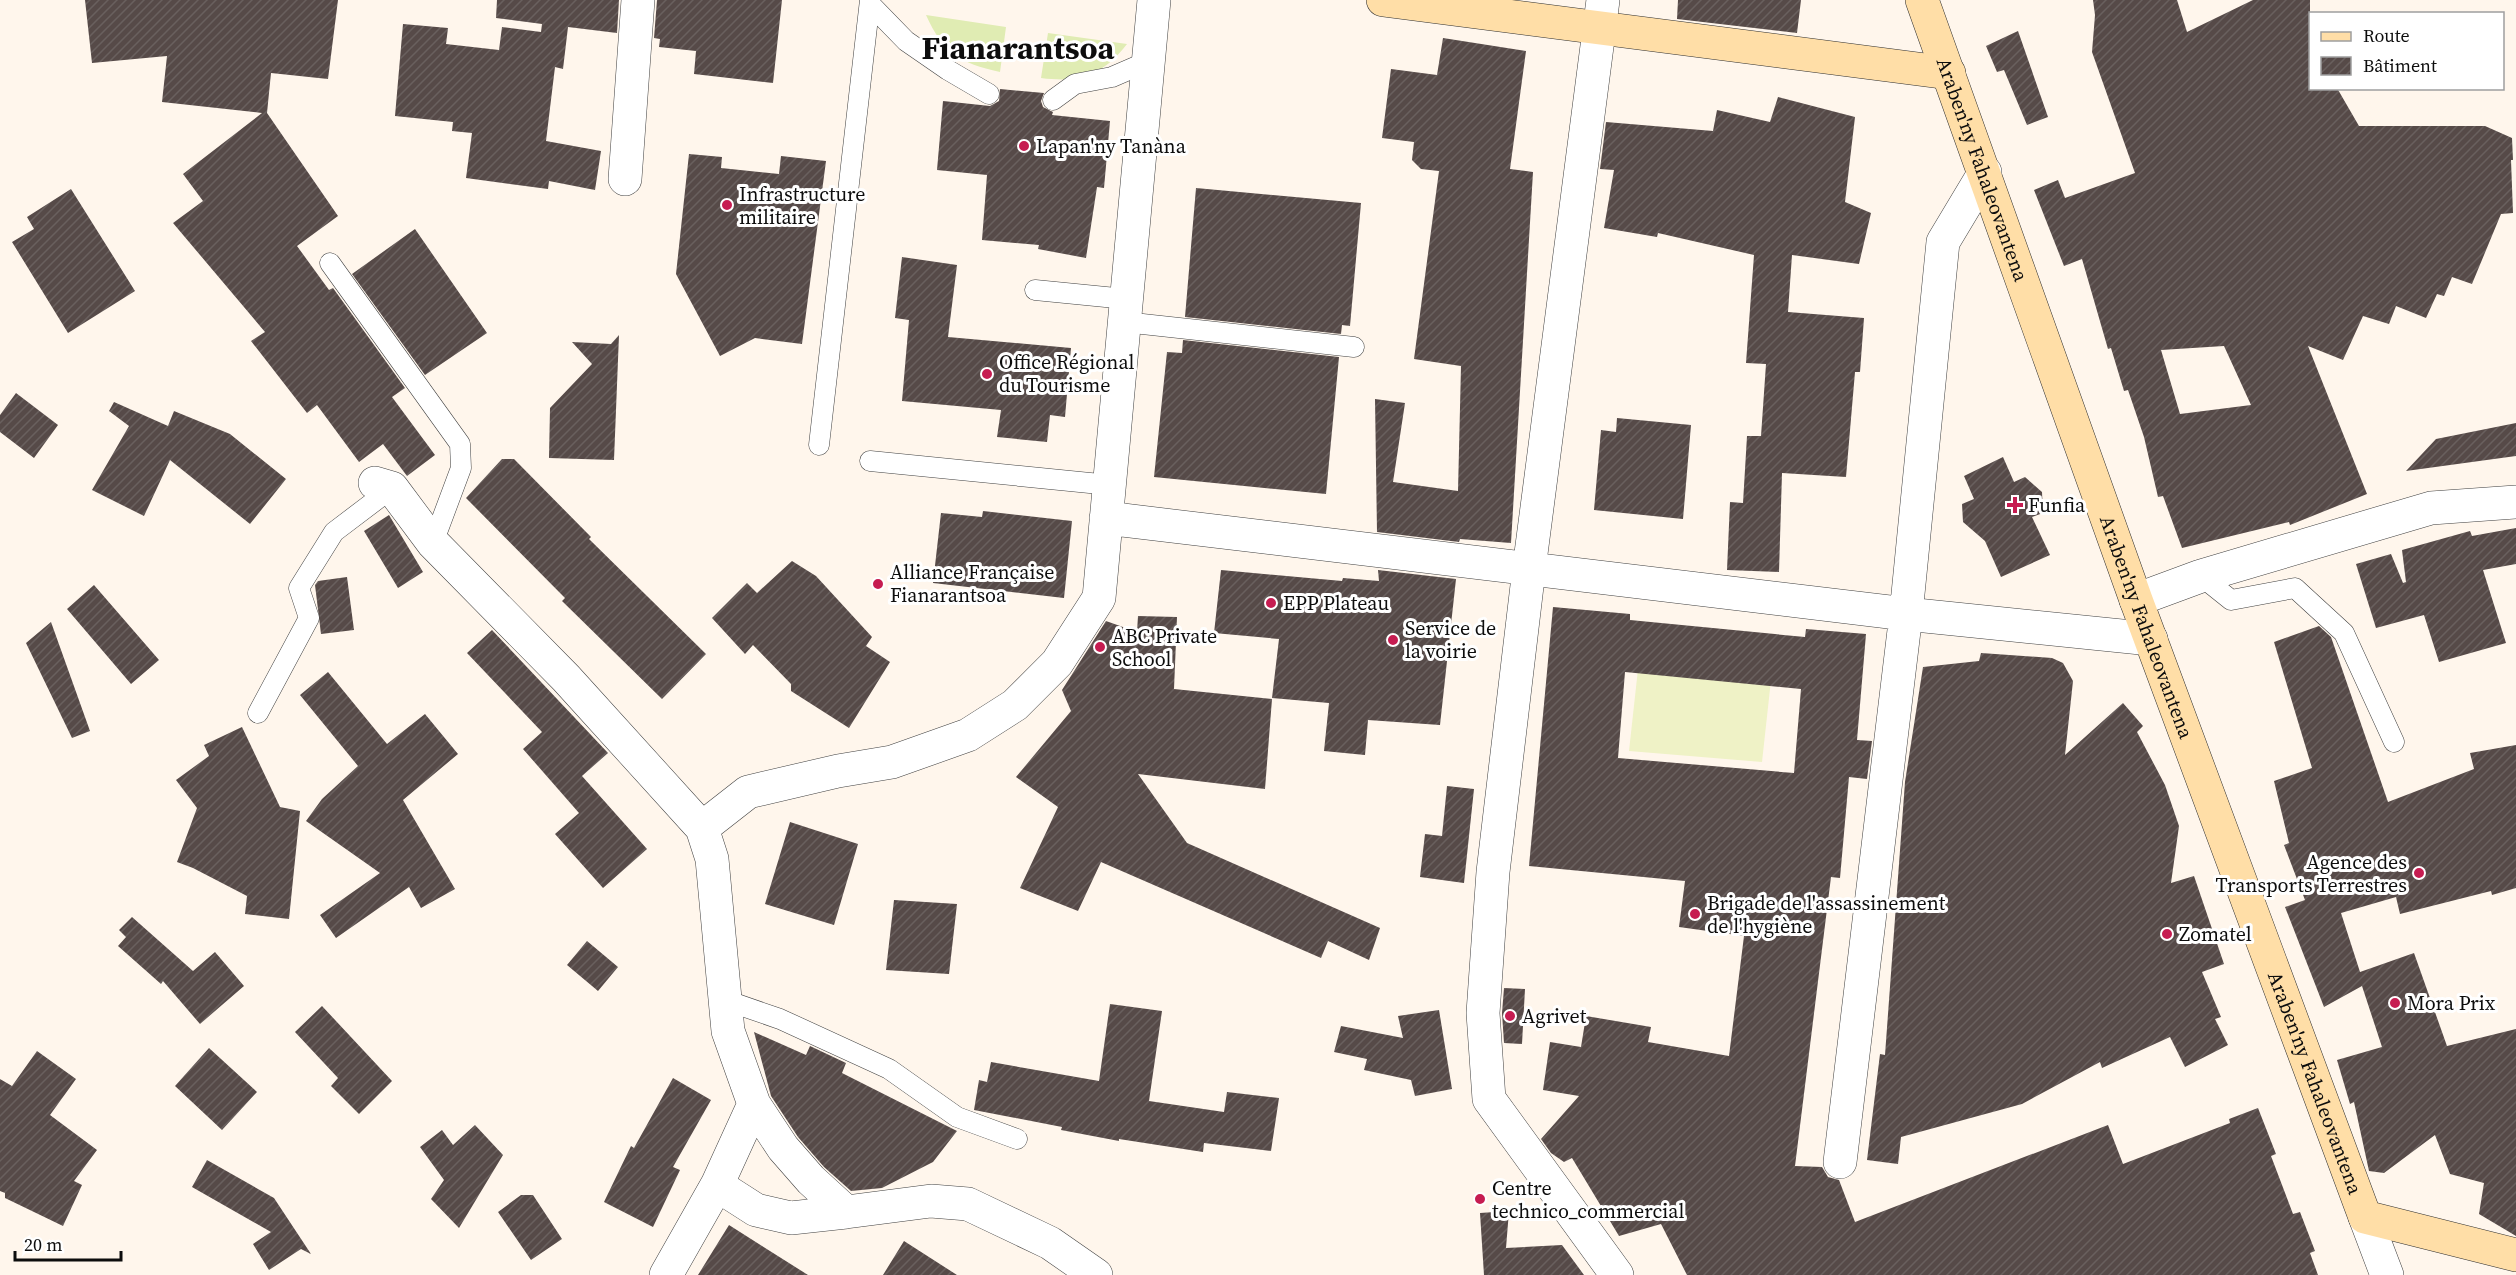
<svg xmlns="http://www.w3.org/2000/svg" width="2516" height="1275" font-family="'Source Serif 4',serif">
<defs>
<pattern id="building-hatch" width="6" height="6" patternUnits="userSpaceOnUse" patternTransform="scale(1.5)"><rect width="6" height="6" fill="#564a48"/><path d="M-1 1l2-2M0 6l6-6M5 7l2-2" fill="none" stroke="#69605e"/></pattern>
</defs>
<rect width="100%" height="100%" fill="#fff6ec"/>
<path fill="#e0ecb3" d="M 926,15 L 1006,27 L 1000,72 C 960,63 943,53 926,15 Z
M 1048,33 L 1127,44 C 1102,76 1080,83 1041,78 Z"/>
<path fill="#eff2c6" d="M 1638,669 L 1771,680 L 1762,762 L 1629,751 Z"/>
<path fill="url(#building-hatch)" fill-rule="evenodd" d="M 85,0 L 338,0 L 328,79 L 271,73 L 267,113 L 338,216 L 297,246 L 329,290 L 333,288 L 405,388 L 392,397 L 435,455 L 407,476 L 383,444 L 359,462 L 317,405 L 307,413 L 251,341 L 265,332 L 173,223 L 203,201 L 183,174 L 262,113 L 162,102 L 167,56 L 92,63 Z
M 497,0 L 619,0 L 617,33 L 568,27 L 563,69 L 555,67 L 546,141 L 601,151 L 595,190 L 549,181 L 548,189 L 466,178 L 472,133 L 452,131 L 453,122 L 395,116 L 403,24 L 448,28 L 446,44 L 499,50 L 502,27 L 541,32 L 542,24 L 496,18 Z
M 657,0 L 782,0 L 773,83 L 694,74 L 696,51 L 659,47 L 660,39 L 654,38 Z
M 1678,0 L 1801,0 L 1797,33 L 1677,19 Z
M 2093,0 L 2177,0 L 2187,32 L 2253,0 L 2310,0 L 2310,88 L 2337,88 L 2359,126 L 2485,126 L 2512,138 L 2513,160 L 2511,160 L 2513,213 L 2501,214 L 2472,284 L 2452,277 L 2444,296 L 2437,294 L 2426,318 L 2396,306 L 2389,324 L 2363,316 L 2343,360 L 2308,346 L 2367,494 L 2290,525 L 2289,522 L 2182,548 L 2163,496 L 2158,497 L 2144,437 L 2128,390 L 2124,391 L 2111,348 L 2108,349 L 2082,259 L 2064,266 L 2034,190 L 2058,180 L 2065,198 L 2135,173 L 2092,52 L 2095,15 ZM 2224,346 L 2251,405 L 2180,414 L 2161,350 Z
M 2018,31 L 2048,117 L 2027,125 L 2004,70 L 1997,72 L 1986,46 Z
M 1443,38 L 1526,51 L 1510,169 L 1533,172 L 1511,543 L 1460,539 L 1459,542 L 1377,532 L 1375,399 L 1405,403 L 1393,482 L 1458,491 L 1461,366 L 1414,359 L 1439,171 L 1421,169 L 1412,160 L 1414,142 L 1382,138 L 1391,69 L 1437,75 Z
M 1000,89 L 1044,93 L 1041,101 L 1043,107 L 1053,112 L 1052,115 L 1110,121 L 1104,188 L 1097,187 L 1086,258 L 1038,249 L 1039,245 L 982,240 L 987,175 L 937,170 L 943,101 L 990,106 L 999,101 Z
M 1778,97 L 1855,117 L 1845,202 L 1871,213 L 1859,264 L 1792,255 L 1788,312 L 1864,318 L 1860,372 L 1855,372 L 1846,477 L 1782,473 L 1779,572 L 1727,570 L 1730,502 L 1743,503 L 1747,436 L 1761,436 L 1766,364 L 1746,363 L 1754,255 L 1658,233 L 1657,237 L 1604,228 L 1614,170 L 1600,169 L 1606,122 L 1713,131 L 1717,110 L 1770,122 Z
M 689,154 L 722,157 L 721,168 L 779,174 L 781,156 L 826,161 L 802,344 L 755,338 L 720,356 L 676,274 Z
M 1196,188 L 1361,203 L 1350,326 L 1342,325 L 1341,334 L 1185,317 Z
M 71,189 L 135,291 L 68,333 L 12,242 L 34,229 L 27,217 Z
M 415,229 L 487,333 L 425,375 L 352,274 Z
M 902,257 L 957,265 L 948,337 L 1071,348 L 1065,417 L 1050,415 L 1047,442 L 997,437 L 1001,410 L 902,401 L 909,320 L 895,318 Z
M 619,335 L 614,460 L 549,458 L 550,408 L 592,364 L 572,342 L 611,344 Z
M 1183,340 L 1339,357 L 1326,494 L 1154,477 L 1167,352 L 1182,353 Z
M 16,393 L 58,425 L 34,458 L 0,432 L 0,415 Z
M 114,402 L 168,426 L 174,411 L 230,434 L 286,479 L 250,524 L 170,460 L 144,516 L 92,490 L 129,426 L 109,411 Z
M 1617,418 L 1691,425 L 1683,519 L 1594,510 L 1601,430 L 1616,432 Z
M 2516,423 L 2516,456 L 2406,471 L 2436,439 Z
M 2003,457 L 2014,482 L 2025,477 L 2042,492 L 2043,513 L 2032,517 L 2050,555 L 2001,577 L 1985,541 L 1963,522 L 1962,504 L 1974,499 L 1964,476 Z
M 502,459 L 514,459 L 591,537 L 589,539 L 706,654 L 662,699 L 562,601 L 565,598 L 466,498 Z
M 983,511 L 1072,521 L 1064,598 L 933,583 L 941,513 L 982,517 Z
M 389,515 L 423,572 L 398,588 L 364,531 Z
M 2516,528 L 2516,564 L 2483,570 L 2506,643 L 2439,662 L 2424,615 L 2376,628 L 2356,564 L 2391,554 L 2403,583 L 2406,582 L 2402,550 L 2470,531 L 2472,536 Z
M 792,561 L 816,576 L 872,637 L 866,646 L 890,662 L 849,728 L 791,691 L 791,684 L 753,645 L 745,654 L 712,618 L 747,583 L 757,593 Z
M 1221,570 L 1342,581 L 1343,578 L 1379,581 L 1378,570 L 1456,579 L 1440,725 L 1368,720 L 1365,755 L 1324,751 L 1329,703 L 1272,698 L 1279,639 L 1214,633 Z
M 347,577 L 354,630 L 321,634 L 315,585 L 318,581 Z
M 94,585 L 159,660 L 131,684 L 67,609 Z
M 1553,607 L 1630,614 L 1630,620 L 1805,637 L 1806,629 L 1866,634 L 1857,740 L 1872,741 L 1867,779 L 1849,777 L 1840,878 L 1831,877 L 1795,1166 L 1822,1167 L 1828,1177 L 1839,1180 L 1855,1222 L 2108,1125 L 2123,1164 L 2230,1123 L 2229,1119 L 2258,1108 L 2276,1154 L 2271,1156 L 2293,1214 L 2300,1212 L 2315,1251 L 2310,1253 L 2318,1275 L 1687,1275 L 1661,1224 L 1619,1236 L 1572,1158 L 1564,1162 L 1551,1153 L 1541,1139 L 1579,1096 L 1543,1090 L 1550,1042 L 1581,1047 L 1586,1016 L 1651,1027 L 1648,1042 L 1729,1056 L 1744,936 L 1679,927 L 1685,881 L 1529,866 ZM 1625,672 L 1801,689 L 1794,773 L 1618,758 Z
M 1138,616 L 1177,617 L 1174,689 L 1272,699 L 1265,789 L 1138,774 L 1187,843 L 1380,928 L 1369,960 L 1328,941 L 1321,958 L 1101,862 L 1078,911 L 1020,888 L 1058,807 L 1016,777 L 1071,711 L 1062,690 L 1106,621 L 1137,632 Z
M 51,622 L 90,731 L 72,738 L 26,643 Z
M 2319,626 L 2331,637 L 2388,802 L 2474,769 L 2470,753 L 2516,745 L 2516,888 L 2492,895 L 2491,891 L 2400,914 L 2396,897 L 2341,913 L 2360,972 L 2414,953 L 2447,1046 L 2516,1029 L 2516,1236 L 2479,1214 L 2484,1183 L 2450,1174 L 2435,1135 L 2384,1173 L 2369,1171 L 2354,1102 L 2350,1104 L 2337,1060 L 2382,1047 L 2362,986 L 2324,1007 L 2285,907 L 2305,900 L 2284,845 L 2289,843 L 2274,781 L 2312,768 L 2274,642 Z
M 492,630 L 608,753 L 582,776 L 647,849 L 603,888 L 555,834 L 579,813 L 523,749 L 542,732 L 467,653 Z
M 1981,653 L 2052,658 L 2063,663 L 2073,681 L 2065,755 L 2123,703 L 2143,726 L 2137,732 L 2165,785 L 2179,826 L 2171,883 L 2194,876 L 2224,964 L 2202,972 L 2221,1017 L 2215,1019 L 2228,1045 L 2185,1067 L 2170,1037 L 2102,1068 L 2100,1062 L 2022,1104 L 1901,1137 L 1898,1164 L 1867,1160 L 1880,1054 L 1885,1055 L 1905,782 L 1923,667 L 1979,661 Z
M 328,672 L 387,744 L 425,714 L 458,754 L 403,800 L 455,889 L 421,908 L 409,887 L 336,938 L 320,915 L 380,873 L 306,821 L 322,799 L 358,766 L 300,695 Z
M 242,727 L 280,807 L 300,811 L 289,919 L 245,914 L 247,896 L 193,868 L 177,862 L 197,808 L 176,780 L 209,756 L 204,745 Z
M 1447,786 L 1474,789 L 1464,883 L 1420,877 L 1425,834 L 1442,836 Z
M 790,822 L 858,844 L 834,925 L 765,904 Z
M 894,900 L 957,904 L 949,974 L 886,970 Z
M 132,917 L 193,971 L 215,952 L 244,986 L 200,1024 L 163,981 L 161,984 L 118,946 L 126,937 L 119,930 Z
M 587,941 L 618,967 L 598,991 L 567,965 Z
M 1504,988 L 1525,989 L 1522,1044 L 1504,1043 L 1502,1013 Z
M 1110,1004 L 1162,1011 L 1149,1101 L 1224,1112 L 1227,1092 L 1279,1098 L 1271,1151 L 1204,1143 L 1203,1152 L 1119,1139 L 1119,1141 L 1061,1130 L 1062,1127 L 974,1110 L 979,1080 L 987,1082 L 991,1062 L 1099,1081 Z
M 322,1006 L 392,1081 L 359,1114 L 331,1086 L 338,1078 L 295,1032 Z
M 1439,1010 L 1452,1089 L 1415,1096 L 1411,1080 L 1364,1070 L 1367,1059 L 1334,1052 L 1341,1026 L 1403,1038 L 1398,1016 Z
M 754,1032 L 806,1055 L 810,1046 L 846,1063 L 842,1073 L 957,1131 L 933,1162 L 882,1188 L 851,1191 L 824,1167 L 798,1137 L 771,1096 Z
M 209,1048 L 257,1092 L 222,1130 L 175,1086 Z
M 37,1051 L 76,1079 L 50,1115 L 97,1150 L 74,1181 L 82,1185 L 63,1226 L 5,1198 L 5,1193 L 0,1191 L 0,1079 L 12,1086 Z
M 673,1078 L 711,1100 L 673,1167 L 680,1170 L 653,1227 L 604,1202 L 631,1146 L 634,1148 Z
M 475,1125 L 503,1155 L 459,1228 L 431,1199 L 444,1180 L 420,1147 L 442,1130 L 453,1145 Z
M 207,1160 L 274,1198 L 311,1254 L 301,1249 L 269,1270 L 253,1244 L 271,1232 L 192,1187 Z
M 521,1195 L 533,1195 L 562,1239 L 531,1260 L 498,1212 Z
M 1509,1211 L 1506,1248 L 1562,1245 L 1584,1275 L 1484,1275 L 1480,1213 Z
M 729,1225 L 808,1275 L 698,1275 Z
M 904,1241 L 957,1275 L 883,1275 Z"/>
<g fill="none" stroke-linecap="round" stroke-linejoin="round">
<g stroke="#404040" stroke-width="21">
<path id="lane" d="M 870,4 L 906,41 L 948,70 L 989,94
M 1053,100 L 1075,84 L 1112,77 L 1149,61
M 330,263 L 460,444 L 461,468 L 433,543
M 1035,290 L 1126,299
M 1124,322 L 1354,347
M 819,445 L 870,0
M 870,461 L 1110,485
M 2201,576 L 2231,600 L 2295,588 L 2344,633 L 2394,742
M 258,713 L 309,618 L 299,588 L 334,532 L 392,488
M 725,1000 L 780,1019 L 889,1069 L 957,1117 L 1017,1139"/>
</g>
<g stroke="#404040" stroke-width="34">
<path id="street" d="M 1603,0 L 1529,569 L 1493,872 L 1483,1013 L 1489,1099 L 1617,1275
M 625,179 L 638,0
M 375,483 L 392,488 L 433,543 L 566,678 L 702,828 L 712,859 L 728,1031 L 754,1104 L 783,1148 L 811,1180 L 846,1212 L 931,1201 L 968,1204 L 1050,1243 L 1096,1275
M 1106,518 L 1906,614 L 2151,639
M 2136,600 L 2201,576 L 2431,508 L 2516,502
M 702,828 L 748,792 L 838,771 L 892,762 L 968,735 L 1015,705 L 1057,663 L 1099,598 L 1154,0
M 1840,1162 L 1906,614 L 1943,242 L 1985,172
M 717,1185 L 754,1104
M 2365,1217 L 2387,1275
M 666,1275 L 717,1185 L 756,1210 L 791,1218 L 846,1212"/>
</g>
<g stroke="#2f2f2f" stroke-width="34">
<g id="secondary">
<path d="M 1383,0 L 1949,73"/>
<path id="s1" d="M 1922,0 L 2136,600 L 2365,1217 L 2516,1255"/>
</g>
</g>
<use href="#lane" stroke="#fff" stroke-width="20"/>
<use href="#street" stroke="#fff" stroke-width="33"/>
<use href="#secondary" stroke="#ffdea7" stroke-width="33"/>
</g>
<g fill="#c61c51" stroke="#fff" stroke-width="2">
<circle cx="1024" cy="146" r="6"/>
<circle cx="727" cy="205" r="6"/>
<circle cx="987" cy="374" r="6"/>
<path d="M2012 496h6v6h6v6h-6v6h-6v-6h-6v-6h6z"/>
<circle cx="878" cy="584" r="6"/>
<circle cx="1271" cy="603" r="6"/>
<circle cx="1393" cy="640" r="6"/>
<circle cx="1100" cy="647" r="6"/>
<circle cx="2419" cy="873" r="6"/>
<circle cx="1695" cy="914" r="6"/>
<circle cx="2167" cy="934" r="6"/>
<circle cx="2395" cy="1003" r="6"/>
<circle cx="1510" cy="1016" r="6"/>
<circle cx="1480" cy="1199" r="6"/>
</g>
<g text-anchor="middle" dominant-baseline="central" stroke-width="6" stroke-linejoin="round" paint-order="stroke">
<g font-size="20" fill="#0d0d0d" stroke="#fff" text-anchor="start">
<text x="1036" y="146">Lapan'ny Tanàna</text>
<text x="739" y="194">Infrastructure<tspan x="739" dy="23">militaire</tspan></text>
<text x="999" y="362">Office Régional<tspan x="999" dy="23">du Tourisme</tspan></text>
<text x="2028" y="505">Funfia</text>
<text x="890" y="572">Alliance Française<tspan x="890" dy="23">Fianarantsoa</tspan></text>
<text x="1283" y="603">EPP Plateau</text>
<text x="1405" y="628">Service de<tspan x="1405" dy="23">la voirie</tspan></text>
<text x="1112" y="636">ABC Private<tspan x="1112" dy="23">School</tspan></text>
<text x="2407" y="862" text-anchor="end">Agence des<tspan x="2407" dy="23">Transports Terrestres</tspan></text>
<text x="1707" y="903">Brigade de l'assassinement<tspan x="1707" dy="23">de l'hygiène</tspan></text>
<text x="2179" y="934">Zomatel</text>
<text x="2407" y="1003">Mora Prix</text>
<text x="1522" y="1016">Agrivet</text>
<text x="1492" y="1188">Centre<tspan x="1492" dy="23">technico_commercial</tspan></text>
</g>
<g font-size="20" fill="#0d0d0d" stroke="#fff">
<text stroke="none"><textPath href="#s1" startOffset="180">Araben'ny Fahaleovantena</textPath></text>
<text stroke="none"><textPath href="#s1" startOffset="666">Araben'ny Fahaleovantena</textPath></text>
<text stroke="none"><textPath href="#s1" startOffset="1152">Araben'ny Fahaleovantena</textPath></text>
</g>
<g font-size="32" font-weight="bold" fill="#0d0d0d" stroke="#fff">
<text x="1018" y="48">Fianarantsoa</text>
</g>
</g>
<rect x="2309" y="12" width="195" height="78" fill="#ffffff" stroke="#9e9e9e" stroke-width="1.5"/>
<rect x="2321" y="32" width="30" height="9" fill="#ffdea7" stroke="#9e9e9e" stroke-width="1.5"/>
<text x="2363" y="42" font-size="18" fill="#0d0d0d">Route</text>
<rect x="2321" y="57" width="30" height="18" fill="url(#building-hatch)" stroke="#9e9e9e" stroke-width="1.5"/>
<text x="2363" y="72" font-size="18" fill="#0d0d0d">Bâtiment</text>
<path d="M15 1251v9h106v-9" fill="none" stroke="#0d0d0d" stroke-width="3"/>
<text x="24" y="1251" font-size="18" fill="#0d0d0d" stroke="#ffffff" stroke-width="4.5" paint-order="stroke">20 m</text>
</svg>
